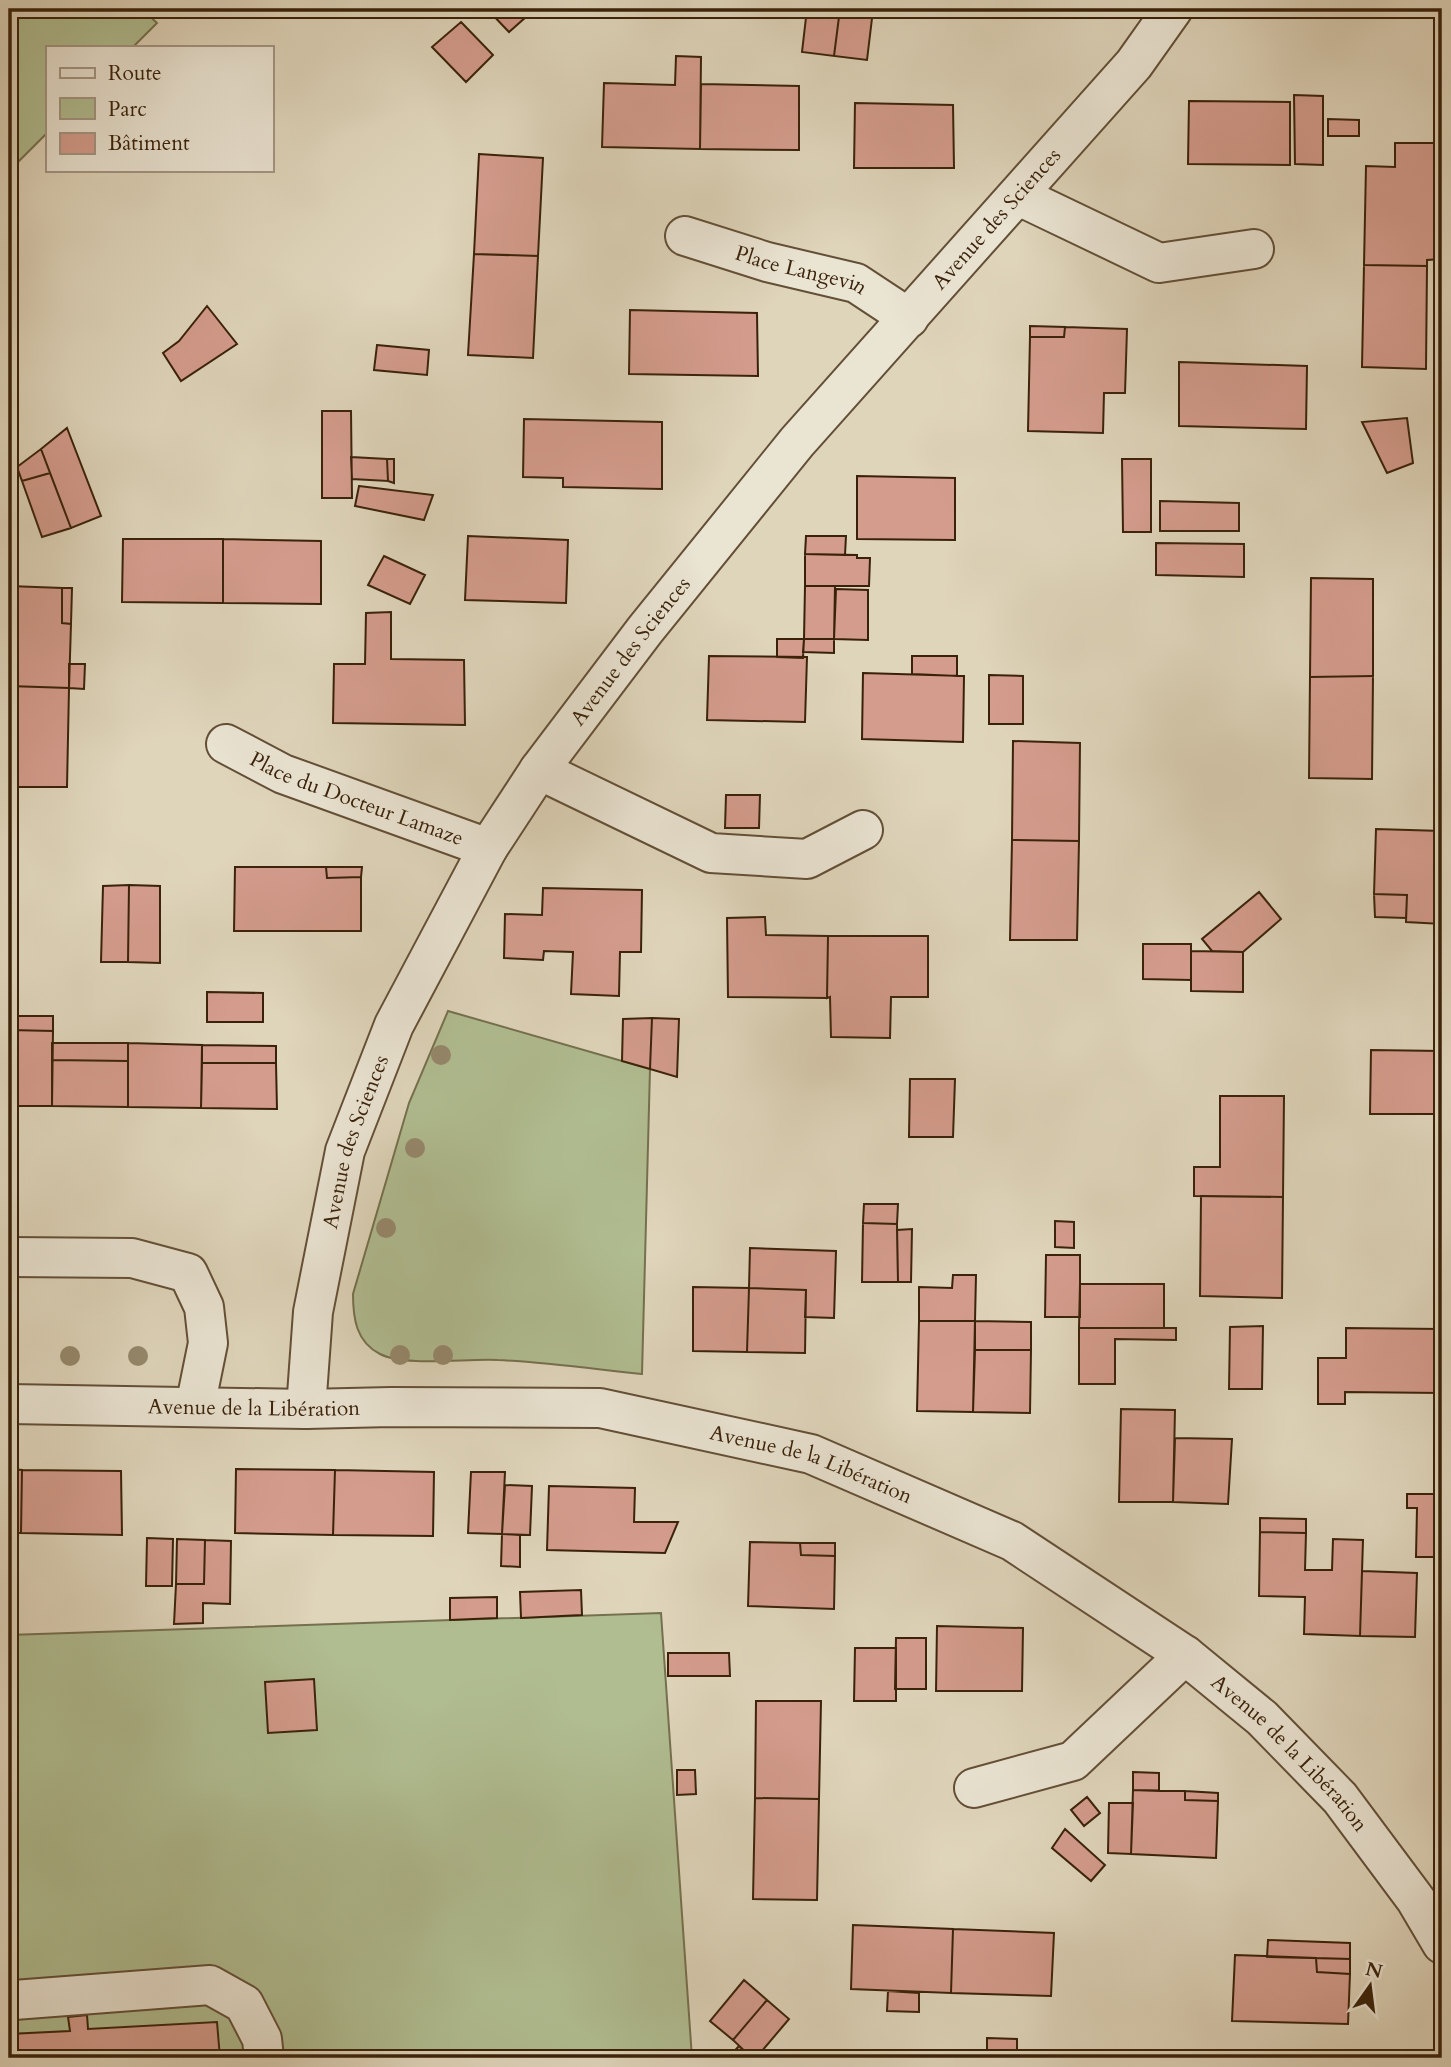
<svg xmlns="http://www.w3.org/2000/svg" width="1451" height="2067" font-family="Cardo,serif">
<rect width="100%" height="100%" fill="#dfd5bb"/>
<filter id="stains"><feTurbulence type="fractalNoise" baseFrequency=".00286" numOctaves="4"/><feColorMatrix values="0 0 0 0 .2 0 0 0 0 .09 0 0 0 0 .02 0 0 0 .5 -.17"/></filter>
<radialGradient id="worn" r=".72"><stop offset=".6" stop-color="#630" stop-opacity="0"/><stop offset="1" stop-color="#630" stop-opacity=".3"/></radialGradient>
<path fill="#b0bd91" stroke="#75704e" stroke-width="2" d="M 9,9 L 142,9 L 157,23 L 133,47 L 47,47 L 47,133 L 9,171 Z
M 448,1011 L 650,1069 L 642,1374 C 594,1369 546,1362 498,1360 C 468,1358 405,1367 380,1354 C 356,1342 353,1318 353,1294 L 409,1103 Z
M 661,1613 L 692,2058 L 9,2058 L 9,1635 Z"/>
<path fill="#d49c8d" stroke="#3a220a" stroke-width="2" d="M 487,9 L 535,9 L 509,32 Z
M 807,9 L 840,9 L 834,56 L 802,52 Z
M 840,9 L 873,10 L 867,60 L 834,56 Z
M 461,22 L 493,55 L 466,82 L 432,47 Z
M 676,56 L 701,57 L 700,149 L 602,147 L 604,83 L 675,85 Z
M 701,84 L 799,86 L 799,150 L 700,149 Z
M 1294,95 L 1323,96 L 1323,165 L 1295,164 Z
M 1189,101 L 1290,102 L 1290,165 L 1188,164 Z
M 855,103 L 953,105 L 954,168 L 854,168 Z
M 1328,119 L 1359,120 L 1359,136 L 1328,136 Z
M 1395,143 L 1442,143 L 1442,259 L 1427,260 L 1427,266 L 1364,265 L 1366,166 L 1395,167 Z
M 479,154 L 543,158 L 538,256 L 474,254 Z
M 474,254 L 538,256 L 533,358 L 468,355 Z
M 1364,265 L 1427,266 L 1426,369 L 1362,367 Z
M 207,306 L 237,344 L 181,381 L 163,353 L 179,341 Z
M 630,310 L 757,313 L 758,376 L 629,374 Z
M 1030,326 L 1065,327 L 1064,337 L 1030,337 Z
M 1065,327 L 1127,329 L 1125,393 L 1104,393 L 1103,433 L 1028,431 L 1030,337 L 1064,337 Z
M 377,345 L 429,350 L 427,375 L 374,370 Z
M 1179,362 L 1307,366 L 1306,429 L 1179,426 Z
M 322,411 L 351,411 L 352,498 L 322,498 Z
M 1407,418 L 1413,463 L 1387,473 L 1362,422 Z
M 524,419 L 662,422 L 662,489 L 563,487 L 563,478 L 523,477 Z
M 67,428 L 101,516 L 71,528 L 41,449 Z
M 41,449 L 50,473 L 22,481 L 17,467 Z
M 351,457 L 387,459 L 388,481 L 352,479 Z
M 387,459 L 394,459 L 394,483 L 388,481 Z
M 1122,459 L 1151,459 L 1151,532 L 1123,532 Z
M 50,473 L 71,528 L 42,537 L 22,481 Z
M 857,476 L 955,478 L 955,540 L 857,539 Z
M 359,486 L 433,495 L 424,520 L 355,506 Z
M 1160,501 L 1239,503 L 1239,531 L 1160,531 Z
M 468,536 L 568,540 L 566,603 L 465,600 Z
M 806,536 L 846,536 L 845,555 L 805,554 Z
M 123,539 L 223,539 L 223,603 L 122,602 Z
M 223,539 L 321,541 L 321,604 L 223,603 Z
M 1156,543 L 1244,544 L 1244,577 L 1156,575 Z
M 805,554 L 857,555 L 857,558 L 870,558 L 869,586 L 805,586 Z
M 384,556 L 425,575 L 410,604 L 368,585 Z
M 1311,578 L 1373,579 L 1373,676 L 1310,677 Z
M 9,586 L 62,588 L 62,623 L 71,624 L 69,688 L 9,686 Z
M 805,586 L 835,586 L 834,639 L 804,639 Z
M 62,588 L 72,588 L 71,624 L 62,623 Z
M 836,589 L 868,590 L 868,640 L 834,639 Z
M 391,612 L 391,659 L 464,660 L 465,725 L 333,723 L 334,664 L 365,664 L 366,613 Z
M 777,639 L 804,639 L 803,658 L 777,657 Z
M 804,639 L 834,639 L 834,653 L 803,652 Z
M 709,656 L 807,657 L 805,722 L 707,720 Z
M 912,656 L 957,656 L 957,676 L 912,674 Z
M 69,664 L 85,664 L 84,689 L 69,688 Z
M 863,673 L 964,676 L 963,742 L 862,739 Z
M 989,675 L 1023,676 L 1023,724 L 989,724 Z
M 1373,676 L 1372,779 L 1309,778 L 1310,677 Z
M 9,686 L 69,688 L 67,787 L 9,787 Z
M 1013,741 L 1080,743 L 1079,841 L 1012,840 Z
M 726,795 L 760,795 L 759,828 L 725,828 Z
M 1376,829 L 1442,831 L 1442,924 L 1406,922 L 1407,895 L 1374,894 Z
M 1012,840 L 1079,841 L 1077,940 L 1010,940 Z
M 235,867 L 326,867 L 327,878 L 361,877 L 361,931 L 234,931 Z
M 326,867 L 362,867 L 361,877 L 327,878 Z
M 9,869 L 14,869 L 14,955 L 9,955 Z
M 129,885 L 128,962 L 101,962 L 103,886 Z
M 129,885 L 160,886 L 160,963 L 128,962 Z
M 543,888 L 642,890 L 641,952 L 620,952 L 619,996 L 571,994 L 573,952 L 544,951 L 543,960 L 504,958 L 505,914 L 542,915 Z
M 1259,892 L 1281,919 L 1243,952 L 1212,951 L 1202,939 Z
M 1374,894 L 1407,895 L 1406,918 L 1375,917 Z
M 765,917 L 766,935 L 828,936 L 827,998 L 728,997 L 727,918 Z
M 828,936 L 928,936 L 928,997 L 891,997 L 890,1038 L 831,1037 L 830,997 L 827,998 Z
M 1143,944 L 1191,944 L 1191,980 L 1143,979 Z
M 1191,951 L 1243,952 L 1243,992 L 1191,991 Z
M 207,992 L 263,993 L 263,1022 L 207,1022 Z
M 9,1016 L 53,1016 L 53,1031 L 9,1030 Z
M 652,1018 L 650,1069 L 622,1061 L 623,1019 Z
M 652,1018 L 679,1019 L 677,1077 L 650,1069 Z
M 9,1030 L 53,1031 L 52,1106 L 9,1106 Z
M 52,1043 L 128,1043 L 128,1061 L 52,1060 Z
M 128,1043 L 202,1045 L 201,1108 L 128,1107 Z
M 202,1045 L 276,1046 L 276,1063 L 202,1063 Z
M 1371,1050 L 1442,1051 L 1442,1114 L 1370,1114 Z
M 52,1060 L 128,1061 L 128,1107 L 52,1106 Z
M 202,1063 L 276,1063 L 277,1109 L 201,1108 Z
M 910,1079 L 955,1079 L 953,1137 L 909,1137 Z
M 1220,1096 L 1284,1096 L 1283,1197 L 1194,1196 L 1194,1167 L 1220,1167 Z
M 1201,1196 L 1283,1197 L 1282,1298 L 1200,1296 Z
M 864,1204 L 898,1204 L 897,1224 L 863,1223 Z
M 1055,1221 L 1074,1222 L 1074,1248 L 1055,1247 Z
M 863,1223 L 897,1224 L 898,1282 L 862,1282 Z
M 912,1229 L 911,1282 L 898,1282 L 897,1230 Z
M 750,1248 L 836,1251 L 834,1318 L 805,1317 L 806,1290 L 749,1288 Z
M 1046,1255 L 1080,1255 L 1080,1317 L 1045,1317 Z
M 953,1275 L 976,1275 L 975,1321 L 919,1321 L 919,1287 L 952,1288 Z
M 1080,1284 L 1164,1284 L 1164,1328 L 1079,1328 Z
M 693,1287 L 749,1288 L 747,1352 L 693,1351 Z
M 749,1288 L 806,1290 L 805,1353 L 747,1352 Z
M 919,1321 L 975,1321 L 973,1412 L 917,1411 Z
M 975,1321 L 1031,1322 L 1031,1350 L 975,1350 Z
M 1263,1326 L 1262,1389 L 1229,1389 L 1230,1327 Z
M 1079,1328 L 1176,1328 L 1176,1340 L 1115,1339 L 1115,1384 L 1079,1384 Z
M 1346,1328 L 1442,1329 L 1442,1393 L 1345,1392 L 1345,1404 L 1318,1404 L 1318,1358 L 1346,1358 Z
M 975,1350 L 1031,1350 L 1030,1413 L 973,1412 Z
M 1121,1409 L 1175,1410 L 1173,1502 L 1119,1502 Z
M 1175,1438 L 1232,1439 L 1228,1504 L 1173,1502 Z
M 9,1469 L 22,1470 L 21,1533 L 9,1533 Z
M 236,1469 L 335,1470 L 333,1535 L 235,1533 Z
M 22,1470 L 121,1471 L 122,1535 L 21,1533 Z
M 335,1470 L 434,1472 L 433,1536 L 333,1535 Z
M 471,1472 L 505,1472 L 502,1534 L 468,1533 Z
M 505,1485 L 532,1486 L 530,1535 L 502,1534 Z
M 549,1486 L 635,1488 L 634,1522 L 678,1522 L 665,1553 L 547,1550 Z
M 1407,1494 L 1442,1494 L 1441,1557 L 1416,1557 L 1417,1508 L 1407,1508 Z
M 1260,1518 L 1306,1519 L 1306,1533 L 1260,1532 Z
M 1260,1532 L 1306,1533 L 1305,1570 L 1332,1570 L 1333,1539 L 1363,1540 L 1360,1636 L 1304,1634 L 1305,1597 L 1259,1596 Z
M 502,1534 L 520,1535 L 520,1567 L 501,1566 Z
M 147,1538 L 173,1539 L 172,1586 L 146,1586 Z
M 177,1539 L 205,1540 L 204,1584 L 176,1584 Z
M 205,1540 L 231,1541 L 230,1604 L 203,1603 L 203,1623 L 174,1624 L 176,1584 L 204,1584 Z
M 750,1542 L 800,1543 L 801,1555 L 835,1556 L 834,1609 L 748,1606 Z
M 800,1543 L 835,1543 L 835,1556 L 801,1555 Z
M 1362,1571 L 1417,1573 L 1415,1637 L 1360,1636 Z
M 581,1590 L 582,1615 L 521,1618 L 520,1592 Z
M 497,1597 L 497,1618 L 450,1620 L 450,1598 Z
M 937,1626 L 1023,1628 L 1022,1691 L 936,1691 Z
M 896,1638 L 926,1638 L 926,1689 L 895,1689 Z
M 855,1648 L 896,1648 L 896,1701 L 854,1701 Z
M 668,1653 L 729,1653 L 730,1676 L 668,1676 Z
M 314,1679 L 317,1730 L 268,1733 L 265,1682 Z
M 756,1701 L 821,1701 L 819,1799 L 755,1798 Z
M 677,1770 L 695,1770 L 696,1794 L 677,1795 Z
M 1133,1772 L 1159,1773 L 1159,1791 L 1133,1790 Z
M 1133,1790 L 1185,1791 L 1185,1800 L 1218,1801 L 1216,1858 L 1131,1854 Z
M 1185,1791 L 1218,1793 L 1218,1801 L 1185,1800 Z
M 1087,1797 L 1100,1813 L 1084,1826 L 1071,1810 Z
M 755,1798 L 819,1799 L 817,1900 L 753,1899 Z
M 1109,1803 L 1133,1803 L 1131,1854 L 1108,1853 Z
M 1065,1829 L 1105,1865 L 1091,1881 L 1052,1848 Z
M 853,1925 L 953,1929 L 951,1993 L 851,1989 Z
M 953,1929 L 1054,1933 L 1051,1996 L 951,1993 Z
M 1268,1940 L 1350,1943 L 1350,1959 L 1267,1957 Z
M 1235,1955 L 1316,1958 L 1317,1972 L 1350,1974 L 1348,2024 L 1232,2021 Z
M 1316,1958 L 1350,1959 L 1350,1974 L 1317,1972 Z
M 744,1980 L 767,2000 L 733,2040 L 710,2021 Z
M 888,1991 L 919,1993 L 919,2012 L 887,2011 Z
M 767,2000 L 789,2019 L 756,2058 L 752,2058 L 733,2040 Z
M 87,2015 L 88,2029 L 217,2022 L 220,2058 L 9,2058 L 9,2034 L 70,2031 L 68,2017 Z
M 987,2038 L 1017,2039 L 1017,2058 L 987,2058 Z
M 739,2046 L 752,2058 L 730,2058 L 729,2057 Z"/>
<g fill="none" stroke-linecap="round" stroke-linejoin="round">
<g stroke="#634f36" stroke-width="42">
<g id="minor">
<path d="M 1019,196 L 1159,263 L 1254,249"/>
<path id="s1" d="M 685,236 L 767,262 L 856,283 L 909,318"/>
<path id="s2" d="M 226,744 L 283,774 L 488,848"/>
<path d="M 539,770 L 711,853 L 807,859 L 863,830"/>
<path d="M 9,1257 L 132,1258 L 188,1273 L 204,1307 L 208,1343 L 195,1407"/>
<path id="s3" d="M 9,1404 L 306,1409 L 391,1407 L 600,1408 L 811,1454 L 1012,1541 L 1185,1655 L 1262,1718 L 1340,1798 L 1416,1900 L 1442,1944"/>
<path id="s4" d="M 306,1409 L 313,1312 L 345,1151 L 394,1025 L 488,848 L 539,770 L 645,630 L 797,442 L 1134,64 L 1173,9"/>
<path d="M 974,1788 L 1073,1761 L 1185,1655"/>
<path d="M 14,2000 L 210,1985 L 244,2004 L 262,2039 L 264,2058"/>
</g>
</g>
<use href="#minor" stroke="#eae4d3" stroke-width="38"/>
</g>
<g fill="#95886c">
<circle cx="441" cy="1055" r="10"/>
<circle cx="415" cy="1148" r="10"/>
<circle cx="386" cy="1228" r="10"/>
<circle cx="400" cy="1355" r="10"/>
<circle cx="443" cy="1355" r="10"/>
<circle cx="70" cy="1356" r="10"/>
<circle cx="138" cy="1356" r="10"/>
</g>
<g text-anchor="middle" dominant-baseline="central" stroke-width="6" stroke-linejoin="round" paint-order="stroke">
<g font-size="21" fill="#3a220a" stroke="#eae4d3">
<text stroke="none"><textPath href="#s4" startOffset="1407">Avenue des Sciences</textPath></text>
<text stroke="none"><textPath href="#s1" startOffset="121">Place Langevin</textPath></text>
<text stroke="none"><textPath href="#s4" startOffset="840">Avenue des Sciences</textPath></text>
<text stroke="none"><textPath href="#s2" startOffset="142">Place du Docteur Lamaze</textPath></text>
<text stroke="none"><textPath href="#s4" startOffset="273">Avenue des Sciences</textPath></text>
<text stroke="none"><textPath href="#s3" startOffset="245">Avenue de la Libération</textPath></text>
<text stroke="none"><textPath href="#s3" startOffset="810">Avenue de la Libération</textPath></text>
<text stroke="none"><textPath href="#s3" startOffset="1377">Avenue de la Libération</textPath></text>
</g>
</g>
<rect width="1451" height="2067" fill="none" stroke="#dfd5bb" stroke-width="35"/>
<rect x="10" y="10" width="1430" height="2046" fill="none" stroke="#3a220a" stroke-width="3.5"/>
<rect x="18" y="18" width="1416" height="2032" fill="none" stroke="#3a220a" stroke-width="2"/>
<rect x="46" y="46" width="228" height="126" fill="#eae4d3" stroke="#a49683" stroke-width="2"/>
<rect x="60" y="68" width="35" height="10" fill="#eae4d3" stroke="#a49683" stroke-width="2"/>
<text x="108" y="80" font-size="21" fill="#3a220a">Route</text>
<rect x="60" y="98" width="35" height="21" fill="#b0bd91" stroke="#a49683" stroke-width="2"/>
<text x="108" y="116" font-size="21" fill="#3a220a">Parc</text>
<rect x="60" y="133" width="35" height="21" fill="#d49c8d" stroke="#a49683" stroke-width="2"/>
<text x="108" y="150" font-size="21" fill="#3a220a">Bâtiment</text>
<g transform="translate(1370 1986) rotate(14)" stroke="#eae4d3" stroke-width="5" paint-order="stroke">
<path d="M0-5L12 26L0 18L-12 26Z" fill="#3a220a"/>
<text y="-10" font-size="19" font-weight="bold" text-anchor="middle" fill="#3a220a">N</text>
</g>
<rect width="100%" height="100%" filter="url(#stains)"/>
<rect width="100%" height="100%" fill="url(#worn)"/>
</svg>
